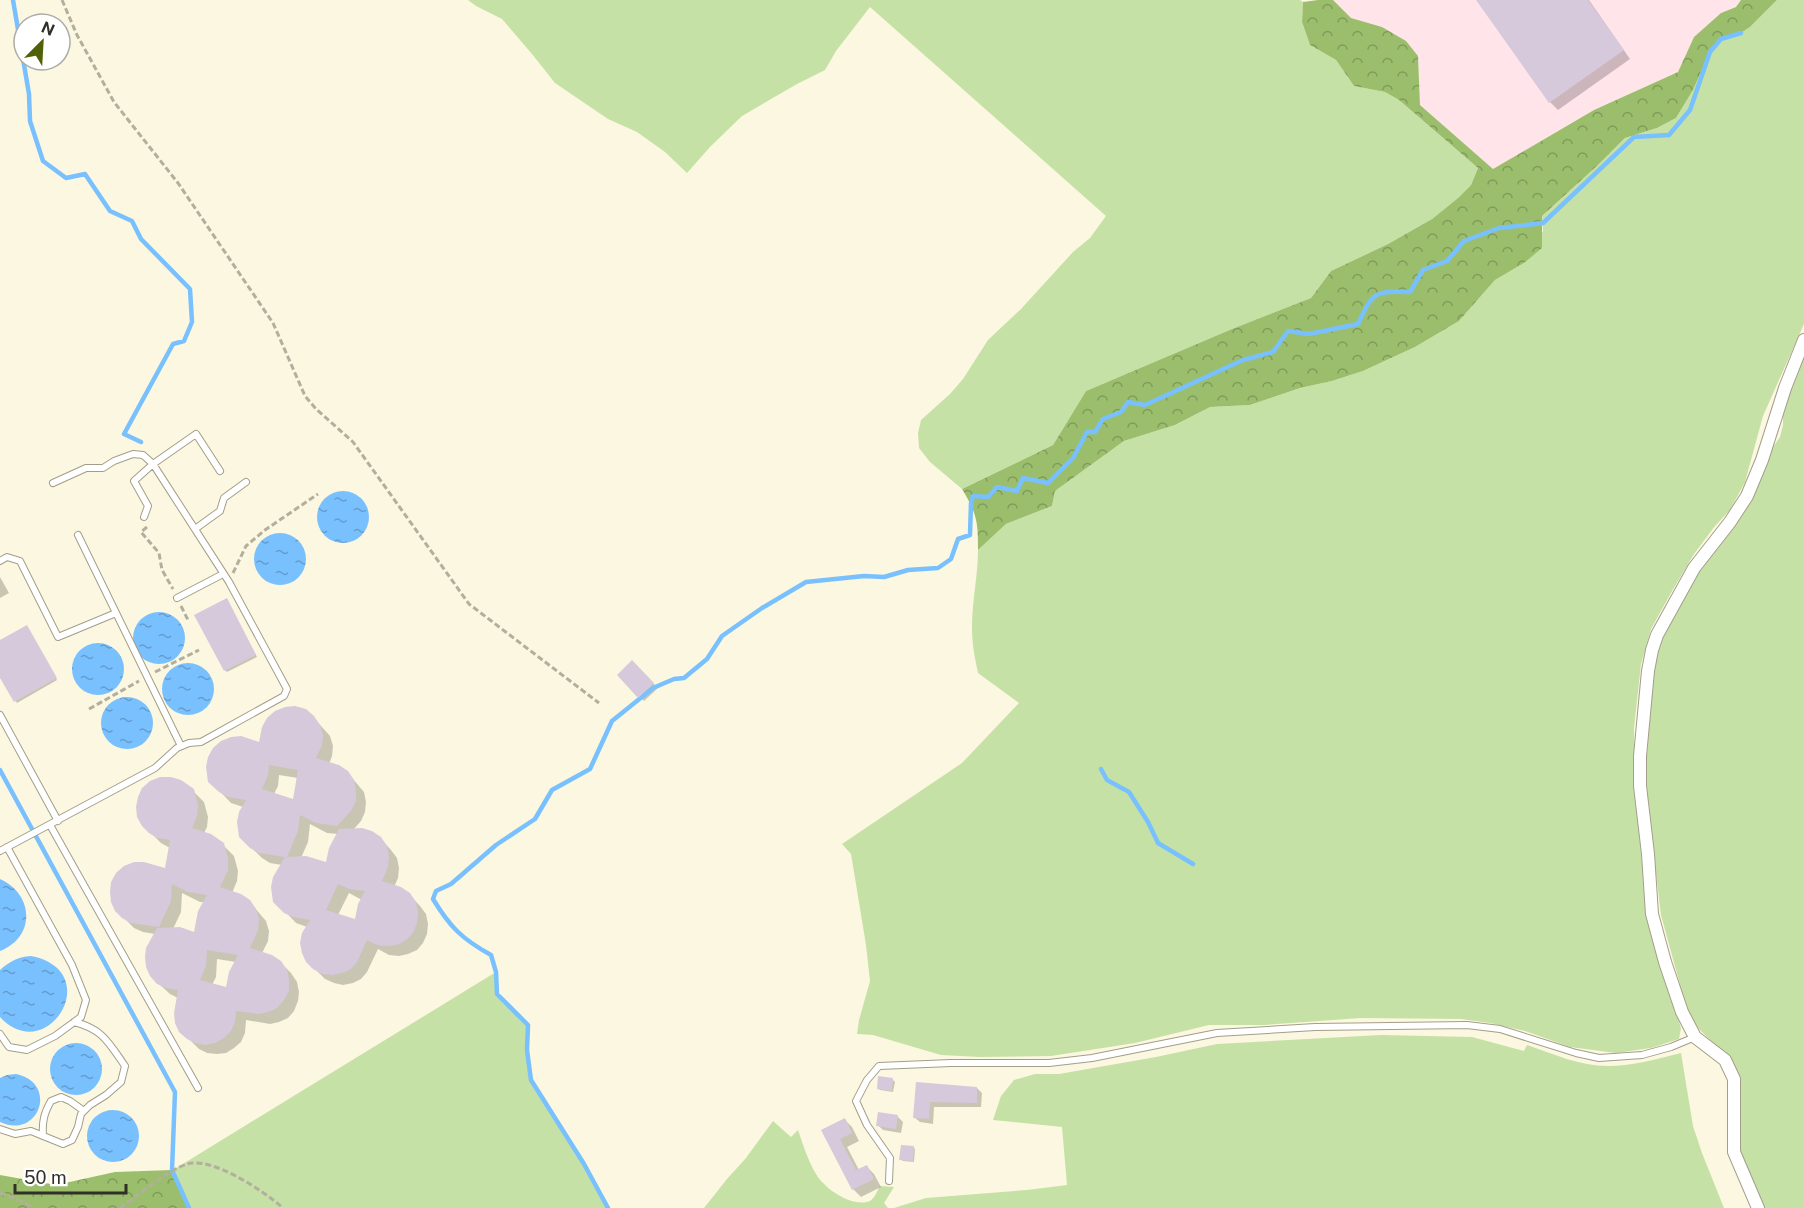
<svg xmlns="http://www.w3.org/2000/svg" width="1804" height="1208" font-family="'Public Sans',sans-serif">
<defs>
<pattern id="forest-crowns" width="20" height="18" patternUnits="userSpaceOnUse" patternTransform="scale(1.5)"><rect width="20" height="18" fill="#9bbe6c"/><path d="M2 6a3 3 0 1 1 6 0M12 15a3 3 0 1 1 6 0" fill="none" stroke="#7f9b59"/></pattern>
<pattern id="water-ripples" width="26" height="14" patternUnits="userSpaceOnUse" patternTransform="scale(1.5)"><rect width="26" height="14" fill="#79c0fe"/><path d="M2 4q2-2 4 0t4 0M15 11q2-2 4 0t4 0" fill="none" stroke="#649cce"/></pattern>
</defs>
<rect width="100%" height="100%" fill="#fcf7e0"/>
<path fill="#ffe4ea" d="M 1333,0 L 1741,0 L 1736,7 L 1721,13 L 1694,37 L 1678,72 L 1594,110 L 1493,169 L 1420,105 L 1418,57 L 1382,27 L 1351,18 Z"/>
<path fill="#c6e1a6" d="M 468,0 L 1300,0 L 1303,2 L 1302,22 L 1310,45 L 1336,60 L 1354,86 L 1385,92 L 1399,100 L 1478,168 L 1471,185 L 1458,198 L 1432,219 L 1388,244 L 1331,271 L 1311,298 L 1232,329 L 1086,391 L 1053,445 L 962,489 L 930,462 L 919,448 L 918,433 L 921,420 L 950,394 L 963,379 L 988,340 L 1021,309 L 1073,252 L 1090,238 L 1106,216 L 870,7 L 836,51 L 825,70 L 797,84 L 742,116 L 710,147 L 687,173 L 665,152 L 637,132 L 608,119 L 555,83 L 532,54 L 502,19 L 476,6 Z
M 1777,0 L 1804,0 L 1804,324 L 1763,416 L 1745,482 L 1730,510 L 1715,526 L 1694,554 L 1672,591 L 1651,629 L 1641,664 L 1634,728 L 1635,791 L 1647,914 L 1681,1028 L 1679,1039 L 1651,1048 L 1616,1053 L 1570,1047 L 1525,1031 L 1490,1023 L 1461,1019 L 1361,1018 L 1264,1025 L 1209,1025 L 1135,1043 L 1051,1056 L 980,1057 L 941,1055 L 873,1035 L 857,1034 L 859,1020 L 870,981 L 866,945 L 851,854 L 842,844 L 962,763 L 1019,703 L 978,673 C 976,664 974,654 973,645 C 969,613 978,581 978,550 L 1006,524 L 1052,506 L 1055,491 L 1124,441 L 1175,425 L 1210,407 L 1250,405 L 1300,388 L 1332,381 L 1363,371 L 1415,347 L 1459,321 L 1495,280 L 1524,263 L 1543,231 L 1542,216 L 1598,165 L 1625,138 L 1657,128 L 1676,118 L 1693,90 L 1710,52 L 1721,39 L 1741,33 L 1750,27 Z
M 1804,356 L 1804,1208 L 1763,1208 L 1737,1149 L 1739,1088 L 1717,1047 L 1695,1025 L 1685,1003 L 1661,915 L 1645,780 L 1653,676 L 1658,646 L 1694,578 L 1732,529 L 1750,501 L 1771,450 L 1780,437 L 1783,425 L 1783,408 Z
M 496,972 L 497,994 L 528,1025 L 527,1050 L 531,1080 L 584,1164 L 608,1208 L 189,1208 L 173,1170 Z
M 1381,1035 L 1472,1037 L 1524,1051 L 1527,1045 C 1553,1054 1580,1066 1608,1066 C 1633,1066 1657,1059 1681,1053 L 1693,1126 L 1702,1153 L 1724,1208 L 894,1208 L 926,1198 L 1027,1190 L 1067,1185 L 1062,1127 L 993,1120 L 1001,1096 L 1014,1080 L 1035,1074 L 1059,1074 L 1156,1057 L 1217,1044 Z
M 773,1121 L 791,1137 L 798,1130 C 803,1144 808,1161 816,1174 C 825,1189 852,1208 870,1201 C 875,1198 877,1191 880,1186 L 894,1187 L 884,1203 L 888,1208 L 704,1208 L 727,1179 L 746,1158 Z"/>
<path fill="url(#forest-crowns)" d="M 1318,0 L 1333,0 L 1351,18 L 1382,27 L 1406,41 L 1418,56 L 1420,105 L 1493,169 L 1594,110 L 1678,72 L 1694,37 L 1721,13 L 1736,7 L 1741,0 L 1777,0 L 1750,27 L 1741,33 L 1721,39 L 1710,52 L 1693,90 L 1676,118 L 1657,128 L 1625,138 L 1598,165 L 1542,216 L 1542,248 L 1524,263 L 1495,280 L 1459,321 L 1415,347 L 1363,371 L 1332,381 L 1300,388 L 1250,405 L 1210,407 L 1175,425 L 1124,441 L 1055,491 L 1052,506 L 1006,524 L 978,550 C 978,521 977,514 962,489 L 1053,445 L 1086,391 L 1232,329 L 1311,298 L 1331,271 L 1388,244 L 1432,219 L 1458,198 L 1471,185 L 1478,168 L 1399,100 L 1385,92 L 1354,86 L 1336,60 L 1310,45 L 1302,22 L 1303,2 Z
M 172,1170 L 189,1208 L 0,1208 L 0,1175 L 56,1185 L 115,1172 Z"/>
<path fill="url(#water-ripples)" d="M317 517a26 26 0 1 1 52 0a26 26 0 1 1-52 0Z
M254 559a26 26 0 1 1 52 0a26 26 0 1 1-52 0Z
M133 638a26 26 0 1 1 52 0a26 26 0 1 1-52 0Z
M72 669a26 26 0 1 1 52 0a26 26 0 1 1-52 0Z
M162 689a26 26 0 1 1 52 0a26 26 0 1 1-52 0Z
M101 723a26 26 0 1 1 52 0a26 26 0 1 1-52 0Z
M 0,879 C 34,894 36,937 0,951 Z
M 31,956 C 107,971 47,1068 0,1017 L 0,970 C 10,961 18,957 31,956 Z
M50 1069a26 26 0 1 1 52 0a26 26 0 1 1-52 0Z
M 16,1074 C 59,1083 39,1140 0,1122 L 0,1078 L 7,1075 Z
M87 1136a26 26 0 1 1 52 0a26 26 0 1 1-52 0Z"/>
<path fill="#0003" fill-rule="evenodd" d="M 1478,0 L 1589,0 L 1630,59 L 1558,110 L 1550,102 Z
M 0,577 L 9,593 L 0,598 Z
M 228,602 L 257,657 L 227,672 L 225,670 Z
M 28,628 L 57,680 L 17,703 L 0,674 L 0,642 Z
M 632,662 L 658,688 L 644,701 L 619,675 Z
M 313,717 L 330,736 L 333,746 L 332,756 L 329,764 L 347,772 L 364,792 L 366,802 L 365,812 L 361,821 L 353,830 L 380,838 L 391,850 L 397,858 L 399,868 L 398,878 L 394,887 L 409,894 L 420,906 L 426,914 L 428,924 L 427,934 L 423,943 L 417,950 L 408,954 L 399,956 L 389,955 L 378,949 L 367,972 L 361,979 L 353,983 L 343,985 L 334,983 L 325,979 L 307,961 L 307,927 L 296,923 L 275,901 L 282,865 L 270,863 L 262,858 L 240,837 L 243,807 L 231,803 L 210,781 L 261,743 ZM 279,775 L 298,778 L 294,801 L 274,794 L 278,786 ZM 310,824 L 327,833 L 338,834 L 327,864 L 301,858 L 308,842 ZM 349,893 L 362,900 L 356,921 L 338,915 Z
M 193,791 L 204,802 L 208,817 L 207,827 L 204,833 L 223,845 L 234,856 L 238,871 L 237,881 L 232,893 L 249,901 L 266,921 L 269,931 L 268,941 L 262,953 L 280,962 L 291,973 L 297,982 L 299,992 L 298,1001 L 294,1011 L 288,1018 L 279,1022 L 270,1024 L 246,1020 L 245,1033 L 241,1042 L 234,1048 L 226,1053 L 217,1054 L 207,1053 L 199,1049 L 181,1031 L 178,998 L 170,994 L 158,983 L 155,934 L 143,932 L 134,928 L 116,910 L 166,870 L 170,848 L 161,843 L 143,825 ZM 182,893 L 200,902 L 205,902 L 195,933 L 173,929 L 181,912 ZM 217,959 L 236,962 L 227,989 L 212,985 L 216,977 Z
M 893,1080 L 895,1082 L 893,1092 L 880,1090 L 878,1088 Z
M 917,1084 L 977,1088 L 982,1093 L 981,1107 L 934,1107 L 933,1124 L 920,1122 L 915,1118 Z
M 880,1114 L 898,1117 L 903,1122 L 901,1133 L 883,1130 L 878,1125 Z
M 845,1120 L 852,1127 L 859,1141 L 847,1147 L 859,1170 L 866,1166 L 874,1174 L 881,1187 L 861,1197 L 853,1189 L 823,1131 Z
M 913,1147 L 915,1149 L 914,1162 L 903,1161 L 901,1159 Z"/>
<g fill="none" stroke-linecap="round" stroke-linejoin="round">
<path stroke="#79c0fe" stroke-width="4.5" d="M 13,0 L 29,94 L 30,121 L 43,161 L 66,178 L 85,174 L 110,211 L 132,221 L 141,239 L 190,289 L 192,322 L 184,341 L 173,344 L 124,434 L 141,442
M 1101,769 L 1107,780 L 1129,792 L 1148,822 L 1158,843 L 1193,864
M 0,770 L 175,1092 L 172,1170 L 189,1208
M 608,1208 L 584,1164 L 531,1080 L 527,1050 L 528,1025 L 497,994 L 496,972 L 491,955 C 462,939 450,927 433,899 L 436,891 L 451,884 L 496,845 L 535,819 L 552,790 L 590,769 L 612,721 L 653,688 L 674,679 L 684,678 L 707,659 L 722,636 L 762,608 L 806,582 L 864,576 L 884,577 L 908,570 L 938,568 L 951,559 L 958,539 L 970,535 L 971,503 L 973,496 L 988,497 L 997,487 L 1017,491 L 1023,478 L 1048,483 L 1073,458 L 1087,432 L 1095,432 L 1103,419 L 1121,412 L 1128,402 L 1145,405 L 1243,360 L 1273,352 L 1288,331 L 1309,334 L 1358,324 C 1373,292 1374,291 1410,292 L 1423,270 L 1447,261 L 1464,241 L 1499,228 L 1543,223 L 1634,137 L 1669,135 L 1690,110 L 1710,52 L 1721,39 L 1741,33"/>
</g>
<path fill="#d6c9dc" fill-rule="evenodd" d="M 1476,0 L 1588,0 L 1624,50 L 1549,103 Z
M 227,598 L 256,655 L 224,671 L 194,615 Z
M 27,625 L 57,678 L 14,702 L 0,678 L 0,640 Z
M 632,660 L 654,683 L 638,698 L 617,675 Z
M 295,706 L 306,709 L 314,716 L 320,725 L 323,735 L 322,745 L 316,758 L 339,765 L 348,771 L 354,780 L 356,791 L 356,801 L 351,811 L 337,826 L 316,823 L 300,815 L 298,831 L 287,857 L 306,856 L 326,862 L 329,848 L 339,829 L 362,828 L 372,831 L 381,837 L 387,846 L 389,857 L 388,867 L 382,881 L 401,887 L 410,893 L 416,902 L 418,912 L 417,923 L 413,933 L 406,940 L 397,945 L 387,946 L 377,945 L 367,940 L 357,962 L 351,969 L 342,973 L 332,975 L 322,974 L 313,969 L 306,962 L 302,953 L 300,943 L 302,933 L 310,920 L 293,917 L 284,913 L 273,902 L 271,887 L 273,877 L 285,857 L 259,853 L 250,848 L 239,837 L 237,822 L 239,812 L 246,800 L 228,797 L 219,792 L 208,782 L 206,767 L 208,757 L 213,748 L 221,741 L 231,737 L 241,736 L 259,742 L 262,727 L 267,718 L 275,711 L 285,707 ZM 269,765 L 298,770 L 293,799 L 262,789 L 268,775 ZM 338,884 L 349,889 L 365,891 L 358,904 L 355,919 L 326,910 Z
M 160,777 L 171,777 L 181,780 L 194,789 L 198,805 L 197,816 L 192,828 L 211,834 L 224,843 L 228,859 L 228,870 L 220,887 L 241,894 L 250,900 L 256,909 L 259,919 L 258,930 L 250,948 L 272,955 L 281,961 L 287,970 L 289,980 L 289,991 L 284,1000 L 277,1008 L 268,1012 L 259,1014 L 236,1011 L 235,1022 L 231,1031 L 224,1038 L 215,1043 L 205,1045 L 195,1043 L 187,1039 L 179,1032 L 175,1023 L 174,1013 L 178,990 L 166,988 L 157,984 L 150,976 L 146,967 L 145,957 L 146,948 L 157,928 L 180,927 L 194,932 L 198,911 L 207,895 L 188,892 L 172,884 L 171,901 L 159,927 L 131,923 L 122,918 L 115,911 L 111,902 L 110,892 L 111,882 L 116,873 L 124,866 L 134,862 L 144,862 L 165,868 L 170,840 L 157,838 L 149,833 L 142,826 L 137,817 L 136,807 L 138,797 L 142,788 L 150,781 ZM 207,950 L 238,955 L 229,972 L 226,987 L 200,980 L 206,966 Z
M 878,1076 L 893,1078 L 892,1091 L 877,1089 Z
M 916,1082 L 977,1087 L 977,1103 L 930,1102 L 929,1119 L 913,1118 Z
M 878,1112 L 898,1115 L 896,1129 L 876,1126 Z
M 845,1118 L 852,1133 L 840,1139 L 856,1170 L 867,1165 L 874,1179 L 852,1190 L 821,1130 Z
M 901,1145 L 914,1146 L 913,1161 L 899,1160 Z"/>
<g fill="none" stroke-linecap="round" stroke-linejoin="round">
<g stroke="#a39e8a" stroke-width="8">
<path id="lane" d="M 53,483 L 86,468 L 103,468 L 114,461 L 133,454 L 143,455 L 153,464 L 196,434 L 220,471
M 195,529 L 220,511 L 224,498 L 246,482
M 78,535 L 181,746
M 0,561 L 7,557 L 20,561 L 58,637 L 116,613
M 177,598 L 223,574
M 0,715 L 58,821
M 50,825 L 198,1088
M 0,851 L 155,768 L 177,748 L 189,743 L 201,742 L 284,696 L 287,689 L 229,582 L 153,464 L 134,481 L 148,506 L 144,517
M 0,1034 L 9,1047 L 27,1050 L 55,1036 L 81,1017 L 86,1000 L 72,965 L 7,847
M 0,1129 L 15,1134 L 31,1131 L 63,1144 L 72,1140 L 78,1127 L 81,1114 L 90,1105 L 106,1095 L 121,1082 L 125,1066 C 109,1043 103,1029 74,1022
M 43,1136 C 42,1122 44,1113 51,1101 L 61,1097 L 70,1101 L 84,1111
M 889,1181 L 890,1158 L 867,1125 L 856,1101 L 867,1080 L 879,1066 L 951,1063 L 1049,1063 L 1092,1058 L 1217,1033 L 1315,1027 L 1467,1025 L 1500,1029 L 1576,1053 L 1599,1058 L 1642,1055 L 1671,1047 L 1695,1037"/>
</g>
<g stroke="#a39e8a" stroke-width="14">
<path id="street" d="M 1758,1208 L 1734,1152 L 1734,1079 L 1725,1060 L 1695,1037 L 1682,1012 L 1665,962 L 1652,914 L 1648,854 L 1640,786 L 1640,756 L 1648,671 L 1652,650 L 1657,635 L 1694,568 L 1730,522 L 1747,496 L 1762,460 L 1785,388 L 1804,340"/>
</g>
<path stroke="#b3af9e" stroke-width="3" stroke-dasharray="6 3" stroke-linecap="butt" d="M 62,0 L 77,35 L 114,102 L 178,183 L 273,323 L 305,396 L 316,409 L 353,442 L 469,604 L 599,703
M 147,527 L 141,532 L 159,553 L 162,570 L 173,589
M 233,573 L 246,546 L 265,530 L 318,494
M 181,606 L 188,620
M 155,672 L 199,650
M 89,709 L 139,681
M 0,1193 L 17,1199 L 34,1208
M 120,1208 C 139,1195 166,1171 187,1164 C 212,1156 265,1192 283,1208"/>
<use href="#lane" stroke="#fff" stroke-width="6"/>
<use href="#street" stroke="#fff" stroke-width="12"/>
</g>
<g transform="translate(42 42) rotate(24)"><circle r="28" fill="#ffffff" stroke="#adaca9" stroke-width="1.5"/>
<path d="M0-4.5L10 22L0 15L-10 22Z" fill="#506209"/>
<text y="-9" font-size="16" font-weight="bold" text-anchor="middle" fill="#312f27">N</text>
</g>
<path d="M15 1184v9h111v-9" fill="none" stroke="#312f27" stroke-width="3"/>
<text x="24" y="1184" font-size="18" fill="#312f27" stroke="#ffffff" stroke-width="4.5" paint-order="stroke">50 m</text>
</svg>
